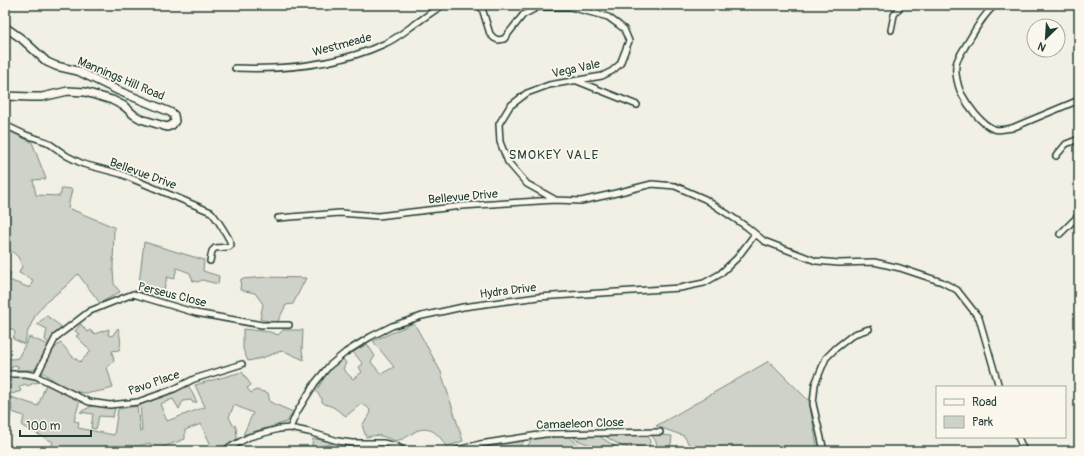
<svg xmlns="http://www.w3.org/2000/svg" width="1084" height="456" font-family="Pangolin,sans-serif">
<rect width="100%" height="100%" fill="#f2f0e5"/>
<filter id="ink" filterUnits="userSpaceOnUse"><feTurbulence type="fractalNoise" baseFrequency=".025" numOctaves="2"/><feDisplacementMap in="SourceGraphic" scale="8" xChannelSelector="R" yChannelSelector="G"/><feConvolveMatrix kernelMatrix="1 2 1 2 8 2 1 2 1" color-interpolation-filters="sRGB"/></filter>
<g filter="url(#ink)">
<path fill="#cfd2c8" stroke="#77887e" d="M 5,129 L 32,142 L 46,179 L 33,180 L 36,195 L 60,196 L 62,188 L 72,189 L 68,208 L 114,227 L 113,269 L 114,284 L 120,292 L 100,303 L 78,274 L 66,286 L 45,303 L 36,314 L 28,331 L 24,344 L 13,339 L 15,332 L 10,328 L 5,340 L 5,271 L 11,273 L 9,280 L 30,288 L 33,280 L 19,273 L 22,266 C 20,263 20,260 18,257 C 15,253 9,250 5,246 Z
M 144,242 L 204,260 L 203,271 L 219,276 L 218,284 L 202,280 L 198,282 L 193,281 L 190,273 L 177,268 L 174,279 L 167,277 L 162,297 L 138,292 Z
M 267,277 L 306,278 L 293,304 L 286,305 L 277,323 L 260,319 L 263,304 L 255,293 L 240,290 L 241,279 Z
M 47,316 L 63,328 L 55,335 L 50,344 L 45,340 L 47,329 L 37,324 Z
M 414,323 L 441,372 L 463,441 L 446,447 C 440,435 431,425 416,431 C 411,434 405,439 399,440 C 393,442 387,437 381,436 C 376,435 371,436 366,437 L 362,425 L 369,416 L 370,410 L 366,406 L 361,404 L 346,416 L 333,407 L 325,404 L 322,402 L 322,399 L 316,391 L 329,370 L 343,359 L 346,363 L 343,369 L 353,379 L 362,372 L 359,367 L 363,364 L 353,352 L 367,344 L 375,356 L 371,362 L 381,374 L 394,367 L 373,341 Z
M 81,324 L 87,332 L 90,330 L 94,334 L 109,329 L 108,335 L 112,336 L 118,328 C 120,335 122,343 119,350 L 112,351 L 114,361 L 107,367 L 113,388 C 105,390 94,393 86,393 C 70,393 53,380 41,371 C 46,362 52,348 61,343 L 72,356 L 80,362 L 91,351 L 76,336 L 79,334 L 75,331 Z
M 243,329 L 270,332 L 278,335 L 283,330 L 303,330 L 302,351 L 304,360 L 284,351 L 278,352 L 262,358 L 248,361 L 243,349 Z
M 29,337 L 49,345 L 38,369 L 34,370 L 17,370 L 18,366 L 14,365 L 12,368 L 5,369 L 5,357 L 12,359 L 18,358 Z
M 769,361 L 809,401 L 818,451 L 690,451 L 690,446 L 684,436 L 656,426 Z
M 242,372 L 251,385 L 247,388 L 251,393 L 256,390 L 268,393 L 270,402 L 293,412 L 287,422 L 243,435 L 253,413 L 234,405 L 229,417 L 233,425 L 236,426 L 237,439 L 217,451 L 208,451 L 207,450 L 210,443 L 201,424 L 185,430 L 185,439 L 152,451 L 150,443 C 125,449 97,456 71,448 L 70,451 L 49,451 L 53,442 L 22,426 L 24,416 L 12,412 L 11,397 L 38,406 L 46,384 L 80,400 L 74,421 L 79,422 L 78,428 L 114,435 L 118,409 L 137,406 L 140,432 L 142,431 L 140,404 L 188,385 L 197,402 L 193,403 L 191,400 L 183,401 L 179,409 L 173,399 L 160,404 L 167,421 L 205,407 L 195,385 Z
M 23,375 L 41,380 L 41,382 L 34,383 L 28,386 L 25,384 L 19,387 L 21,391 L 12,394 L 6,383 L 6,377 L 9,376 Z
M 94,405 L 115,407 L 113,417 L 99,416 L 96,429 L 91,428 L 93,414 L 80,412 Z
M 596,434 L 619,449 L 620,451 L 599,451 L 598,448 L 577,440 L 574,438 L 574,435 Z
M 646,434 L 650,441 L 649,449 L 632,445 L 631,451 L 627,451 L 626,446 L 623,447 L 603,435 Z
M 650,434 L 672,436 L 670,451 L 657,451 C 658,443 655,439 650,434 Z
M 567,436 L 589,451 L 528,451 L 526,450 L 532,438 Z
M 313,439 L 316,439 L 335,443 L 311,449 Z
M 524,439 C 523,446 518,447 512,449 L 512,451 L 488,451 L 490,445 Z"/>
<g fill="none" stroke-linecap="round" stroke-linejoin="round">
<g stroke="#1f3d34" stroke-width="8">
<path id="minor" d="M 481,5 L 490,34 L 494,38 L 498,40 L 504,39 L 523,15 L 538,7 L 570,7 L 608,17 L 619,25 L 624,29 L 629,41 L 620,64 L 612,71 L 602,76 L 549,85 L 527,93 L 510,106 L 499,124 L 500,142 L 508,162 L 527,184 L 554,199
M 995,5 C 982,16 975,31 966,45 C 963,51 956,59 956,66 C 955,74 958,86 961,93 C 967,104 981,125 994,129 C 999,131 1006,129 1012,128 L 1079,100
M 891,30 L 894,15 L 901,5
M 235,68 C 285,70 338,65 384,44 C 396,39 405,31 415,24 C 424,18 433,11 443,5
M 577,81 L 637,105
M 5,125 L 26,135 L 47,142 L 67,156 L 83,164 L 121,174 L 211,212 C 215,216 231,240 231,245 L 229,247 L 215,248 L 212,251 L 210,261
M 1056,156 L 1066,144 L 1079,139
M 278,218 L 340,213 L 378,216 L 462,206 L 555,200 L 581,201 L 608,195 L 652,184 L 675,186 L 705,199 L 747,227 L 764,241 L 816,261 L 839,263 L 874,262 L 900,268 L 942,282 L 957,290 L 979,318 L 999,387
M 1060,234 L 1079,215
M 5,375 L 9,374 L 26,374 L 36,376 L 89,402 L 110,405 L 138,402 L 174,389 L 194,379 L 242,364
M 36,376 L 56,337 L 90,311 L 133,294 L 196,313 L 262,325 L 289,325
M 5,399 C 8,408 7,418 5,427
M 290,428 L 297,412 L 315,383 L 329,366 L 346,352 L 370,337 L 392,326 L 422,316 L 463,307 L 538,297 L 680,288 L 704,283 L 720,274 L 737,258 L 755,234
M 1018,437 L 1024,451
M 223,451 L 249,437 L 279,429 L 290,428 L 309,432 L 338,441 L 352,443 L 383,443 L 396,446 L 404,451
M 454,451 L 480,444 L 545,434 L 660,432
M 824,451 L 813,404 L 815,384 L 826,358 L 836,348 L 854,334 L 869,329"/>
</g>
<g stroke="#1f3d34" stroke-width="10">
<path id="major" d="M 5,27 L 22,39 L 47,62 L 56,66 L 78,71 L 119,91 L 170,112 L 174,115 L 175,121 L 172,125 L 167,127 L 141,119 L 134,115 L 124,106 L 112,100 L 85,92 L 68,91 L 42,97 L 31,97 L 5,96"/>
</g>
<use href="#minor" stroke="#fbf7ec" stroke-width="5"/>
<use href="#major" stroke="#fbf7ec" stroke-width="7"/>
</g>
</g>
<g text-anchor="middle" dominant-baseline="central" stroke-width="3.5" stroke-linejoin="round" paint-order="stroke">
<g font-size="12" fill="#1f3d34" stroke="#fbf7ec">
<text transform="translate(342 45) rotate(-15)">Westmeade</text>
<text transform="translate(576 69) rotate(-12)">Vega Vale</text>
<text transform="translate(121 79) rotate(23)">Mannings Hill Road</text>
<text transform="translate(143 174) rotate(20)">Bellevue Drive</text>
<text transform="translate(463 197) rotate(-5)">Bellevue Drive</text>
<text transform="translate(508 291) rotate(-7)">Hydra Drive</text>
<text transform="translate(172 295) rotate(14)">Perseus Close</text>
<text transform="translate(154 383) rotate(-19)">Pavo Place</text>
<text transform="translate(580 424) rotate(-2)">Camaeleon Close</text>
</g>
<g font-size="13" letter-spacing="1" fill="#1f3d34" stroke="#fbf7ec">
<text x="554" y="155">SMOKEY VALE</text>
</g>
</g>
<rect width="1084" height="456" fill="none" stroke="#fbf7ec" stroke-width="20"/>
<rect x="10" y="10" width="1064" height="436" fill="none" stroke="#1f3d34" stroke-width="1.5" filter="url(#ink)"/>
<rect x="936" y="386" width="130" height="52" fill="#fbf7ec" stroke="#a3ada2"/>
<rect x="944" y="399" width="20" height="6" fill="#fbf7ec" stroke="#a3ada2"/>
<text x="972" y="406" font-size="12" fill="#1f3d34">Road</text>
<rect x="944" y="416" width="20" height="12" fill="#cfd2c8" stroke="#a3ada2"/>
<text x="972" y="426" font-size="12" fill="#1f3d34">Park</text>
<g transform="translate(1046 38) rotate(205)"><circle r="19" fill="#fbf7ec" stroke="#a3ada2"/>
<path d="M0-3L7 15L0 10L-7 15Z" fill="#1f3d34"/>
<text y="-6" font-size="11" font-weight="bold" text-anchor="middle" fill="#1f3d34">N</text>
</g>
<path d="M20 430v6h71v-6" fill="none" stroke="#1f3d34" stroke-width="2"/>
<text x="26" y="430" font-size="12" fill="#1f3d34" stroke="#fbf7ec" stroke-width="3" paint-order="stroke">100 m</text>
</svg>
